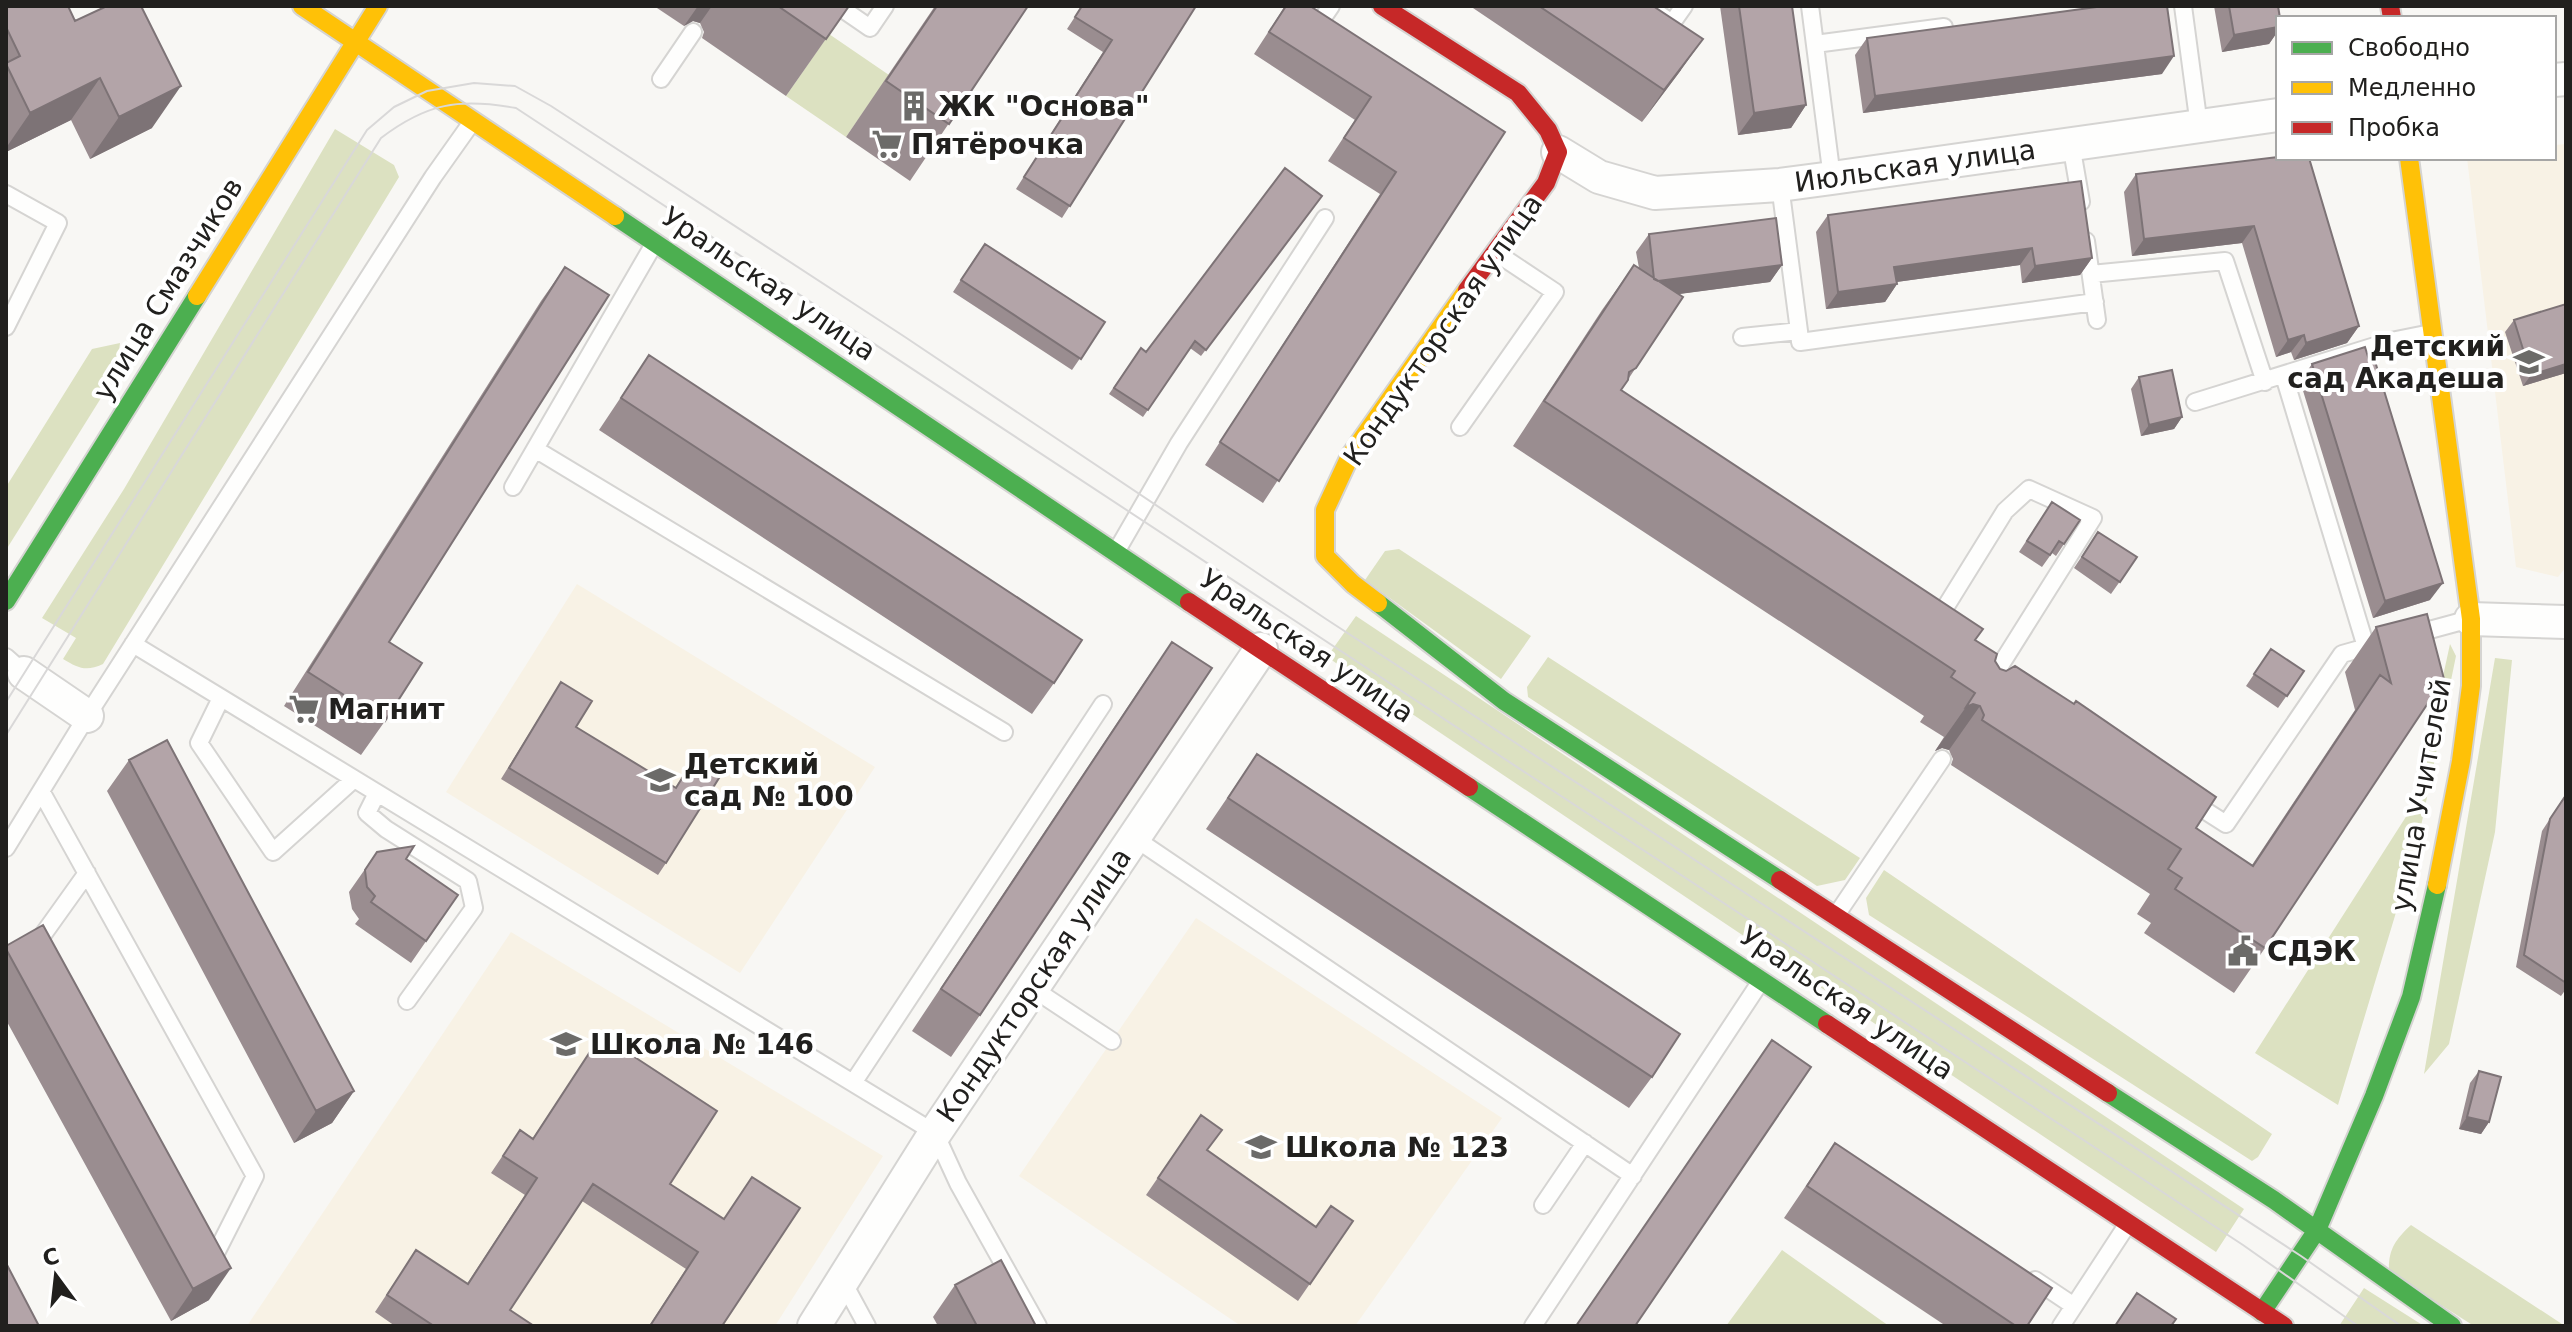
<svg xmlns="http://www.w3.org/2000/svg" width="2572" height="1332" font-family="'DejaVu Sans',sans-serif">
<rect width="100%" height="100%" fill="#f8f7f4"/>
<path fill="#f8f2e5" d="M 2566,144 L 2566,567 L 2558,577 L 2516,567 L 2467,158 L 2554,158 L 2554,145 Z
M 577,584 L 875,767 L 740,973 L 446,792 Z
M 1196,918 L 1502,1118 L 1355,1326 L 1241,1326 L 1019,1176 Z
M 511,932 L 883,1156 L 775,1326 L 247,1326 Z"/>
<path fill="#dce1c1" d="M 829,34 L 889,75 L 846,137 L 786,96 Z
M 335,129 L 394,165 L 399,177 L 103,664 C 86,672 78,668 63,659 L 76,638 L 42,618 L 124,489 Z
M 120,343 L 116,374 L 6,550 L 6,487 L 92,349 Z
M 1399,549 L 1531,636 L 1501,679 L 1365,580 L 1385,551 Z
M 1356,616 L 2244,1209 L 2216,1252 L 1327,657 Z
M 2450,644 L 2456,656 L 2419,836 L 2338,1105 L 2255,1053 L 2416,801 Z
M 1548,657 L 1860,858 L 1845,880 L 1817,886 L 1528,697 L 1527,687 Z
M 2495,658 L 2512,660 L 2495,832 L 2449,1044 L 2424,1074 Z
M 1884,870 L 2272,1134 L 2258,1157 L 2252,1161 L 1869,915 L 1866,898 Z
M 2411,1225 L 2565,1326 L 2474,1326 L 2389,1272 C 2388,1250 2395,1240 2411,1225 Z
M 1782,1250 L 1889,1326 L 1726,1326 Z
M 2364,1288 L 2424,1326 L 2339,1326 Z"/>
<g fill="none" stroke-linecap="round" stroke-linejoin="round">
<g stroke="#d5d4d2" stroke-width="20">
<path id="lane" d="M 838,6 L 870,28 L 885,6
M 1647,6 L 1672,23 L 1684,6
M 1810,6 L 1832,178
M 2183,6 L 2199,126
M 1318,25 L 1331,6
M 1815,44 L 1944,27
M 661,79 L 693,32
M 2071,144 L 2081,202
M 6,194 L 58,223 L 6,327
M 2086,241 L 2097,320
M 2091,274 L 2225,261 L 2265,382
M 1799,331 L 1800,342 L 2095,302
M 1742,337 L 1799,331 L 1780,185
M 2284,376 L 2366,647
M 2195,402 L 2391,341 L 2431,333
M 1460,427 L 1555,292 L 1495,252
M 535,449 L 1004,732
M 513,487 L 654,244
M 1116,552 L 1179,443 L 1325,218
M 1935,624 L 2005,511 L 2029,489 L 2093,518 L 1988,685
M 2411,635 L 2470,619
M 133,644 L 935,1133 L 958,1183 L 1038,1326
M 6,657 L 24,673
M 221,698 L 199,743 L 273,852 L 354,779
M 41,791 L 255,1176 L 213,1259 L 211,1255
M 377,793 L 367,813 L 386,829 L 468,881 L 474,908 L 407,1001
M 2190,801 L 2226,824 L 2342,654 L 2381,643
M 1133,837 L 1633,1176
M 6,848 L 87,716 L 433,177 L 472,122
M 1837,914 L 1942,759
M 40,948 L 37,943 L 87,873
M 1032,988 L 1112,1041
M 853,1083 L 1103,704
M 1543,1205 L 1585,1143
M 842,1280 L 867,1326
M 2035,1280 L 2074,1306
M 1533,1326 L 1761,981
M 2061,1326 L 2127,1225"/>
</g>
<g stroke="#d5d4d2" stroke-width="36">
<path id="street" d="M 2554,80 L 2566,79
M 1558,152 L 1599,177 L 1655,193 L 1780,185 L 1832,178 L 2278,115
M 2471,619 L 2566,622
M 24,673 L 87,716
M 814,1326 L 935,1133 L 1261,649"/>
</g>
<g stroke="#d5d4d2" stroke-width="22">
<path id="fast" d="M 615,216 L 1189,602
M 6,601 L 197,296
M 1378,603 L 1504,701 L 1780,880
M 1469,787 L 1827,1024
M 2108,1093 L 2274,1200 L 2452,1326
M 2262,1312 L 2317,1230 L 2374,1096 L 2411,997 L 2437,885"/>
</g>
<g stroke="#d5d4d2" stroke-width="22">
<path id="slow" d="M 302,6 L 615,216
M 2409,158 L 2471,619 L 2471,686 L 2461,761 L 2437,885
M 197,296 L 378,6
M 1378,603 L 1353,584 L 1325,556 L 1325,510 L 1350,456 L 1467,290"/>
</g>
<g stroke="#d5d4d2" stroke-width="22">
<path id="jam" d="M 1382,6 L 1518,93 L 1548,130 L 1558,152 L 1546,183 L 1467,290
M 2390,6 L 2392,18
M 1189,602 L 1469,787
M 1780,880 L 2108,1093
M 1827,1024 L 2284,1326"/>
</g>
<use href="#lane" stroke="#fefefd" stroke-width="16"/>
<use href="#street" stroke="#fefefd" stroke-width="32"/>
<use href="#fast" stroke="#4caf50" stroke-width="18"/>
<use href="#slow" stroke="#ffc107" stroke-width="18"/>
<use href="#jam" stroke="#c62828" stroke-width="18"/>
<path stroke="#d9d8d8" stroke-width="2" d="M 6,702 L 367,130 L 394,107 L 427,91 L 474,83 L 515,86 L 551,106 L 905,337 L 1326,619 L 2301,1256 L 2401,1326
M 6,735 L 381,138 C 427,103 459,98 516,108 L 2243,1245 L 2358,1326"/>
</g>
<path fill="#9a8d90" d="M 654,6 L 849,6 L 786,96 L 702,38 L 704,32 L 700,23 L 693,21 L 684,26 Z
M 935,6 L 1028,6 L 910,181 L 846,137 Z
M 1082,6 L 1196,6 L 1062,218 L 1016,189 L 1103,52 L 1067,29 Z
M 1285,6 L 1505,132 L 1263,503 L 1205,465 L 1380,194 L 1328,161 L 1355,120 L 1254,54 Z
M 1470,6 L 1653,6 L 1681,70 L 1642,122 Z
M 1720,6 L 1792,6 L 1806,105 L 1791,128 L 1738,135 Z
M 2214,6 L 2278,6 L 2278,31 L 2269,44 L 2222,52 Z
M 6,8 L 75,21 L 152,128 L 90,159 L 71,120 L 6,152 Z
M 1867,38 L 2162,74 L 1863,113 L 1855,55 Z
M 2278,157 L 2359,326 L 2347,343 L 2294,360 L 2291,352 L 2276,357 L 2242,243 L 2132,256 L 2124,192 L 2136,174 Z
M 1322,196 L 1201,356 L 1190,348 L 1143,417 L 1109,394 L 1141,348 L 1146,352 Z
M 1828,215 L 2092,258 L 2080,275 L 2022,283 L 2020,265 L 1896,282 L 1897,284 L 1885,302 L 1826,309 L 1816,232 Z
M 1649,234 L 1782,265 L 1770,282 L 1678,294 L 1683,297 L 1621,390 L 1975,640 L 1995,661 L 2000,669 L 2196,828 L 2252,865 L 2355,710 L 2345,672 L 2376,627 L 2427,614 L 2265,948 L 2234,993 L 2144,933 L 2151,923 L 2137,914 L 2150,894 L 1951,765 L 1953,759 L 1949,750 L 1942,748 L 1935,751 L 1944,737 L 1920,722 L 1924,716 L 1513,446 L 1602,310 L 1634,265 L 1639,268 L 1636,252 Z
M 977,255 L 1105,322 L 1072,370 L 953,292 Z
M 565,267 L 389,642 L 385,721 L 361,755 L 284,706 L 541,301 Z
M 2566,304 L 2566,373 L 2523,386 L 2505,332 L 2514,320 Z
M 649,355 L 1054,683 L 1032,714 L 599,430 Z
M 2312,364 L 2430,600 L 2373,618 L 2300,381 Z
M 2139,377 L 2182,417 L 2174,429 L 2141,436 L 2131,389 Z
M 2044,514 L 2064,544 L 2056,556 L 2052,553 L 2042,567 L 2019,552 Z
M 2098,532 L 2137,557 L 2111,594 L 2074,568 Z
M 1172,642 L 980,1015 L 951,1057 L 912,1031 L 1143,684 Z
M 2271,649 L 2304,671 L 2278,708 L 2246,686 Z
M 561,682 L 576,727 L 675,788 L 692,762 L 666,863 L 658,875 L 501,779 Z
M 1257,754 L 1652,1077 L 1629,1108 L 1206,829 Z
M 129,760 L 354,1091 L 332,1123 L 294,1143 L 107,791 Z
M 2566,794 L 2566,989 L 2561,996 L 2516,967 L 2542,831 Z
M 377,852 L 406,859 L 458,895 L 411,963 L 355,924 L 359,919 L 352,909 L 349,892 Z
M 6,946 L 209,1300 L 171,1321 L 6,1020 Z
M 601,1035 L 670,1184 L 724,1219 L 722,1326 L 649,1326 L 686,1269 L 582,1201 L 510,1310 L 534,1326 L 395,1326 L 375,1312 L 416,1250 L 467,1284 L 525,1195 L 491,1173 L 520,1130 L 533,1138 Z
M 2479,1071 L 2489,1122 L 2481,1134 L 2459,1129 L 2470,1083 Z
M 1201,1115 L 1207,1151 L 1316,1227 L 1353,1221 L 1298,1301 L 1146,1195 Z
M 1835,1143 L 2027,1326 L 1946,1326 L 1784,1218 Z
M 955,1285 L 1036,1326 L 938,1326 L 933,1317 Z"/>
<path fill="#7d7376" d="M 698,6 L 712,6 L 700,23 L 693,21 L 684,26 Z
M 2278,27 L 2278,31 L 2269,44 L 2222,52 L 2234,35 Z
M 1703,39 L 1681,70 L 1642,122 L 1664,90 Z
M 2174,56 L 2162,74 L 1863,113 L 1875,96 Z
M 100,78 L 71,120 L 6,152 L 6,148 L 30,113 Z
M 181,86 L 152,128 L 90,159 L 119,117 Z
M 1806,105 L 1791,128 L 1738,135 L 1754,113 Z
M 2254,226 L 2242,243 L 2132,256 L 2144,239 Z
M 2032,248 L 2020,265 L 1882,284 L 1894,267 Z
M 2092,258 L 2080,275 L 2022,283 L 2035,266 Z
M 1782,265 L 1770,282 L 1642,299 L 1654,282 Z
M 1897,284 L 1885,302 L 1826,309 L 1838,292 Z
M 2359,326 L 2347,343 L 2294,360 L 2306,343 Z
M 2304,335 L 2291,352 L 2276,357 L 2288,340 Z
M 2566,364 L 2566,373 L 2523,386 L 2531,375 Z
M 2182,417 L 2174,429 L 2141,436 L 2149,425 Z
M 2443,583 L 2430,600 L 2373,618 L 2385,601 Z
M 1973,704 L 1980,706 L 1949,750 L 1942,748 L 1935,751 L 1966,707 Z
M 354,1091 L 332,1123 L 294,1143 L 316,1111 Z
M 2467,1117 L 2489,1122 L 2481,1134 L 2459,1129 Z
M 231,1268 L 209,1300 L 171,1321 L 193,1289 Z"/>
<path fill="#b3a4a8" stroke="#7d7376" stroke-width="2" d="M 10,6 L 68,6 L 75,21 L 107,6 L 141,6 L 181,86 L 119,117 L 100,78 L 30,113 L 6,64 L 6,63 L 20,56 L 6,27 L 6,8 Z
M 778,6 L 849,6 L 826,39 Z
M 937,6 L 1028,6 L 949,124 L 886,81 Z
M 1082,6 L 1196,6 L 1070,206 L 1024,177 L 1112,40 L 1075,17 Z
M 1286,6 L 1310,6 L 1505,132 L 1279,481 L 1220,442 L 1396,172 L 1344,138 L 1371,97 L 1269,32 Z
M 1539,6 L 1653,6 L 1703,39 L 1664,90 Z
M 1739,6 L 1792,6 L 1806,105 L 1754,113 Z
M 2104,6 L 2167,6 L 2174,56 L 1875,96 L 1867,38 Z
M 2229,6 L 2278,6 L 2280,18 L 2278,18 L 2278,27 L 2234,35 Z
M 2278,157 L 2309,158 L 2359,326 L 2306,343 L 2304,335 L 2288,340 L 2254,226 L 2144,239 L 2136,174 Z
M 1285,168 L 1322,196 L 1206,350 L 1195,341 L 1148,410 L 1114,388 L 1141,348 L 1146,352 Z
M 2081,181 L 2092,258 L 2035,266 L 2032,248 L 1894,267 L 1897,284 L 1838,292 L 1828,215 Z
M 1776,218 L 1782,265 L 1658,281 L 1654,279 L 1649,234 Z
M 985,244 L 1105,322 L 1081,359 L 961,280 Z
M 1634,265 L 1683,297 L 1636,368 L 1629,372 L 1628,380 L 1621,390 L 1983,629 L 1975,640 L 1997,654 L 1995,661 L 2000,669 L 2006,671 L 2015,666 L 2074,704 L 2076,701 L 2216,797 L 2196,828 L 2253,866 L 2380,675 L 2391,683 L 2376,627 L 2427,614 L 2444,679 L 2265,948 L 2175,889 L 2182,878 L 2168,869 L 2181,849 L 1982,720 L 1984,715 L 1980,706 L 1973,704 L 1966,707 L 1975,693 L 1951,677 L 1955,671 L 1544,401 Z
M 565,267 L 609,295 L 389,642 L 422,663 L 385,721 L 308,672 Z
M 2566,304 L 2566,364 L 2531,375 L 2514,320 Z
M 2365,347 L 2369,360 L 2374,358 L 2443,583 L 2385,601 L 2312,364 Z
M 649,355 L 1082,640 L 1054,683 L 621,398 Z
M 2172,370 L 2182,417 L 2149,425 L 2139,377 Z
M 2052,502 L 2080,520 L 2064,544 L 2059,541 L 2050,555 L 2027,541 Z
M 2098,532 L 2137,557 L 2120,582 L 2082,557 Z
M 1172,642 L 1212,668 L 980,1015 L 941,989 Z
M 2271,649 L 2304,671 L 2287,696 L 2254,674 Z
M 561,682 L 592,701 L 576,727 L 676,788 L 692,762 L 719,778 L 666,863 L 509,768 Z
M 167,740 L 354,1091 L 316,1111 L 129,760 Z
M 1257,754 L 1680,1034 L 1652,1077 L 1228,798 Z
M 2566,795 L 2566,983 L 2524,955 L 2550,819 Z
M 414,846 L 406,859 L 458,895 L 426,941 L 371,902 L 375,896 L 367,887 L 365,870 L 377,852 Z
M 43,925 L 231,1268 L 193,1289 L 6,949 L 6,946 Z
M 601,1035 L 717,1111 L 670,1184 L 724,1219 L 752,1177 L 800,1208 L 722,1326 L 650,1326 L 698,1252 L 593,1184 L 510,1310 L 534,1326 L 434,1326 L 387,1295 L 416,1250 L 468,1284 L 537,1178 L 503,1156 L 520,1130 L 533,1139 Z
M 1772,1040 L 1811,1067 L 1635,1326 L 1576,1326 Z
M 2479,1071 L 2501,1077 L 2489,1122 L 2467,1117 Z
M 1201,1115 L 1222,1130 L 1207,1150 L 1316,1227 L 1331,1206 L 1353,1221 L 1310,1284 L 1158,1178 Z
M 1835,1143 L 2052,1288 L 2027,1326 L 2016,1326 L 1807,1186 Z
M 1001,1260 L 1036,1326 L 977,1326 L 955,1285 Z
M 6,1263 L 39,1326 L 6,1326 Z
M 2137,1293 L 2176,1319 L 2171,1326 L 2115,1326 Z"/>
<defs>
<g id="building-bare" transform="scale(2.4)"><path d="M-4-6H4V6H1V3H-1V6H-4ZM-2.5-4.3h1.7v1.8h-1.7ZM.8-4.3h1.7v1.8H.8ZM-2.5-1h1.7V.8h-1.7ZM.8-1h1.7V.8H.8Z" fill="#6c6b69" stroke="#fff" stroke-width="2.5" paint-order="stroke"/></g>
<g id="supermarket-bare" transform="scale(2.4)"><path d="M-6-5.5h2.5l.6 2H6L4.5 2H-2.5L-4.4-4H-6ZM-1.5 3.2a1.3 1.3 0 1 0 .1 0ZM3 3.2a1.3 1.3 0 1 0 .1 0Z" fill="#6c6b69" stroke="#fff" stroke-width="2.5" paint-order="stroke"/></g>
<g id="school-bare" transform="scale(2.4)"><path d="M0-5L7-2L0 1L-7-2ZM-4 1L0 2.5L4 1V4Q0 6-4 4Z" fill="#6c6b69" stroke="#fff" stroke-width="2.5" paint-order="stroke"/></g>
<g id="civic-bare" transform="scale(2.4)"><path d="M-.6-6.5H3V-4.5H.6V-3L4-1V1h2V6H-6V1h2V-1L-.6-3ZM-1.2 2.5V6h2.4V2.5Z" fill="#6c6b69" stroke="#fff" stroke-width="2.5" paint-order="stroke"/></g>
</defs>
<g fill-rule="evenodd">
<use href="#building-bare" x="914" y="106"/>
<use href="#supermarket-bare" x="887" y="144"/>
<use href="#school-bare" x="2529" y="362"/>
<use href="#supermarket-bare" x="304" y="709"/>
<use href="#school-bare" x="660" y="780"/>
<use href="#civic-bare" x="2243" y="951"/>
<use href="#school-bare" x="566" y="1044"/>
<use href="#school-bare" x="1261" y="1147"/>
</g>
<g text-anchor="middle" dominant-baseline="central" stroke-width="8" stroke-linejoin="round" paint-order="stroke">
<g font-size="28" font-weight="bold" fill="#21201e" stroke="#fff" text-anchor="start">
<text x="938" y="106">ЖК "Основа"</text>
<text x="911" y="144">Пятёрочка</text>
<text x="2505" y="346" text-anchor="end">Детский<tspan x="2505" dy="32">сад Акадеша</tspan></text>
<text x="328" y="709">Магнит</text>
<text x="684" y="764">Детский<tspan x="684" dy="32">сад № 100</tspan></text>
<text x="2267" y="951">СДЭК</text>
<text x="590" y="1044">Школа № 146</text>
<text x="1285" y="1147">Школа № 123</text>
</g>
<g font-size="28" fill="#21201e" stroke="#fff">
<text transform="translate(1915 166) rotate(-8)">Июльская улица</text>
<text transform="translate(769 284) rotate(34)">Уральская улица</text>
<text transform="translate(168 289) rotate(-58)">улица Смазчиков</text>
<text transform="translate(1443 330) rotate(-55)">Кондукторская улица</text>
<text transform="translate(1307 646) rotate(34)">Уральская улица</text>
<text transform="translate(2421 795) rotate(-80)">улица Учителей</text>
<text transform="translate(1034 985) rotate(-56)">Кондукторская улица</text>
<text transform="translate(1847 1003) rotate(34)">Уральская улица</text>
</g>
</g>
<rect width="2572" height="1332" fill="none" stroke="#21201e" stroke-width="16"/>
<rect x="2276" y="16" width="280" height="144" fill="#ffffff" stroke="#a6a6a5" stroke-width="2"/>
<rect x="2292" y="42" width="40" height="12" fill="#4caf50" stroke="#a6a6a5" stroke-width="2"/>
<text x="2348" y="56" font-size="24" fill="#21201e">Свободно</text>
<rect x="2292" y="82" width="40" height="12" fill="#ffc107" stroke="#a6a6a5" stroke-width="2"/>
<text x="2348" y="96" font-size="24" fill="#21201e">Медленно</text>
<rect x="2292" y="122" width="40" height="12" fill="#c62828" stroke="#a6a6a5" stroke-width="2"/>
<text x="2348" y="136" font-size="24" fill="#21201e">Пробка</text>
<g transform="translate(56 1276) rotate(345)" stroke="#ffffff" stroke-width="6" paint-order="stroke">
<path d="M0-6L14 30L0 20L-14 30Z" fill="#21201e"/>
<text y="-12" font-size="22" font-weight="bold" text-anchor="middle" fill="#21201e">С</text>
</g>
</svg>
